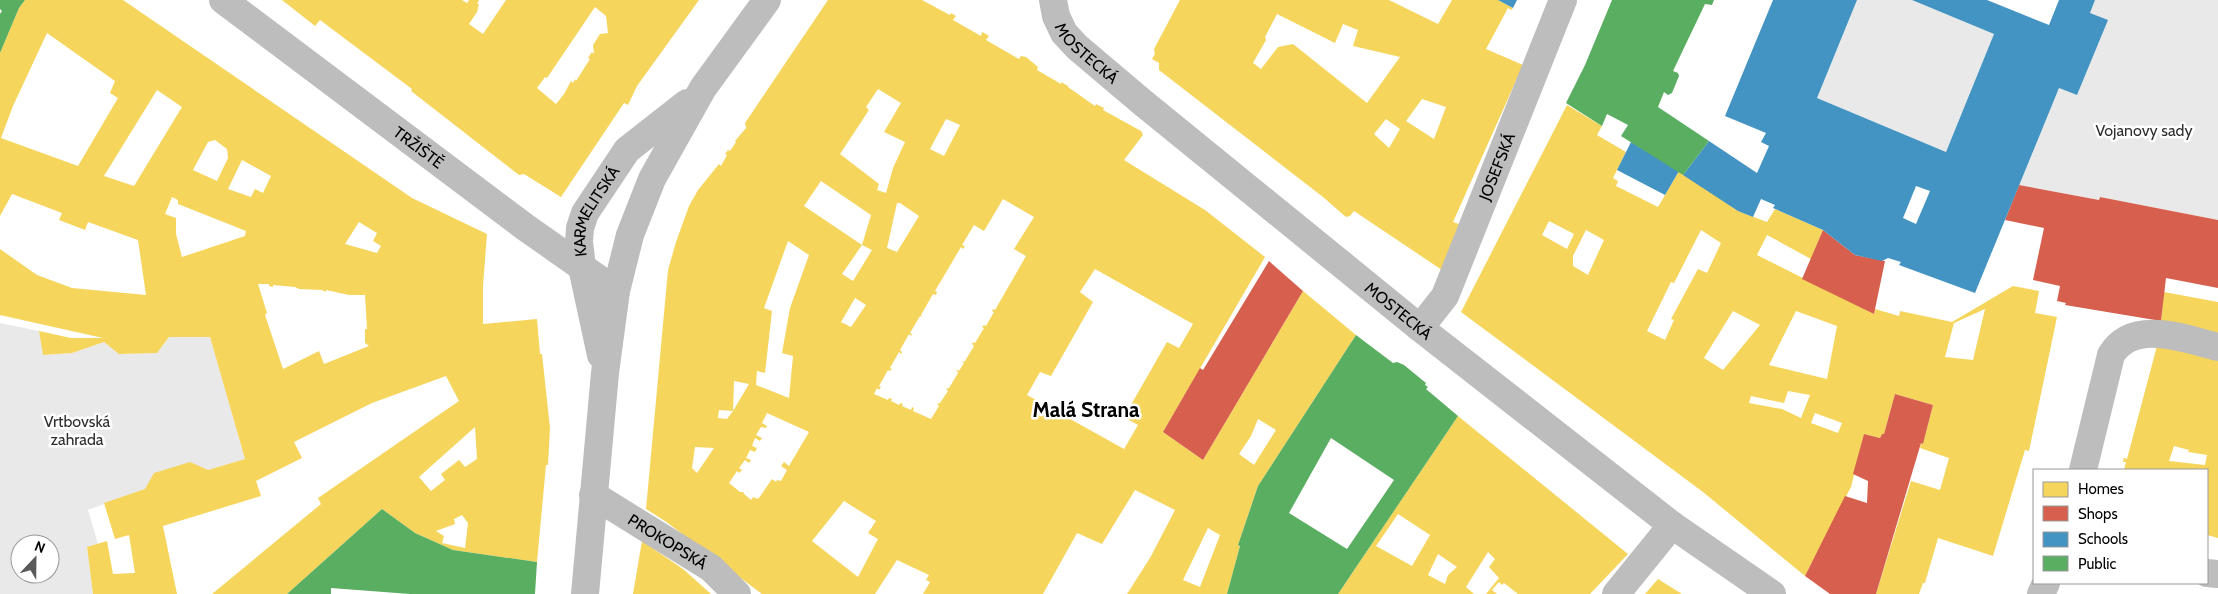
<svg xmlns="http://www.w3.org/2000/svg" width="2218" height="594" font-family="Cabin,sans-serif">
<rect width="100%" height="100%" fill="#fff"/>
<path fill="#e9e9e9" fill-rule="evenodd" d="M 1857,0 L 1912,0 L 1994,34 L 1946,152 L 1817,98 Z
M 2095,0 L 2218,0 L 2218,220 L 2100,197 L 2099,200 L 2019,185 L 2059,88 L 2077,95 L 2107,21 L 2090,13 Z
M 0,323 L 39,331 L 44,355 L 72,353 L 104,342 L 119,354 L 157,353 L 169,337 L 210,337 L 245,459 L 145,489 L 88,510 L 98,544 L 87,548 L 93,594 L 0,594 ZM 20,544 L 50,544 L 50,574 L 20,574 Z"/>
<path fill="#f6d55c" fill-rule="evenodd" d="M 25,0 L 123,0 L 412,198 L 487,234 L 483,286 L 483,324 L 537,319 L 540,354 L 542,354 L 550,428 L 548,465 L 546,465 L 537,562 L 453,550 L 415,533 L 382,509 L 287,594 L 212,594 L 321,504 L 318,498 L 459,401 L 446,376 L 372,403 L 294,442 L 302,458 L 256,481 L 261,496 L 163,526 L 177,594 L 93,594 L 87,547 L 107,541 L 113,574 L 135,573 L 129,535 L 115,539 L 104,503 L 145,489 L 154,473 L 190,462 L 208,470 L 245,459 L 210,337 L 169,337 L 157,353 L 119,354 L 104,342 L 72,353 L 43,355 L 39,331 L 71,338 L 103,338 L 0,315 L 0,249 L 37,275 L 72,288 L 146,295 L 138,240 L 88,222 L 85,230 L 59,220 L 62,213 L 12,194 L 0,216 L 0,53 L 19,8 ZM 47,33 L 115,81 L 110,93 L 118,98 L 78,166 L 1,138 L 13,106 ZM 157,90 L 182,107 L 134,186 L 104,176 ZM 215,140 L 227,149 L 228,158 L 217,181 L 193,170 L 208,142 ZM 242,160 L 271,176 L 263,193 L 255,189 L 251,197 L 228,189 ZM 172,197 L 178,200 L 178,204 L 246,231 L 245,236 L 182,257 L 176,234 L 176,218 L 165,214 ZM 359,222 L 377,233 L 373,241 L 381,246 L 377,253 L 345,244 ZM 258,284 L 269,284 L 269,286 L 273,287 L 273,285 L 295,287 L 299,289 L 322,290 L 326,292 L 326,290 L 349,295 L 365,295 L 367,329 L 365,329 L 365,343 L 369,346 L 324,364 L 319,351 L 283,369 L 265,315 L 267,313 ZM 475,427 L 477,459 L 465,467 L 459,460 L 441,474 L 445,480 L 431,491 L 419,477 ZM 462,515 L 468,523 L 465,548 L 442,543 L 444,536 L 436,531 L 455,524 L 454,519 Z
M 282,0 L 462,0 L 467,3 L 469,0 L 479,0 L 477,4 L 479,4 L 477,12 L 469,24 L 483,34 L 506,0 L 699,0 L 637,86 L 628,105 L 624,103 L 561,197 L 524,174 L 519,175 L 411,91 L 412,89 L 320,20 L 315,26 ZM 595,7 L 606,16 L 608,33 L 600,34 L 593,45 L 594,54 L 592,52 L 588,58 L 590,59 L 576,81 L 575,79 L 573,83 L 571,81 L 564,94 L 556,104 L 537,88 L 545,77 L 547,78 Z
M 828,0 L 922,0 L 946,13 L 950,15 L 951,13 L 956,16 L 953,20 L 981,36 L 982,32 L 988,35 L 987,35 L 989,36 L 986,40 L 1019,59 L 1021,56 L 1026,57 L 1038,67 L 1037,70 L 1061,84 L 1061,82 L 1068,86 L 1068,87 L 1095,106 L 1096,104 L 1104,108 L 1103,110 L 1141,131 L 1143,135 L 1124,160 L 1205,210 L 1265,257 L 1163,432 L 1203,460 L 1303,291 L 1356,335 L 1258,486 L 1238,545 L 1240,546 L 1227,594 L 1127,594 L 1150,558 L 1175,510 L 1135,490 L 1102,544 L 1077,533 L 1043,594 L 923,594 L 930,582 L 926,580 L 929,575 L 897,560 L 875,594 L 762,594 L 665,521 L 646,509 L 668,270 L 676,242 L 689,206 L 698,190 L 719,164 L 721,166 L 727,155 L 725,154 L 728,150 L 730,151 L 736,142 L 735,141 L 746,128 L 745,123 ZM 878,89 L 901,103 L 884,132 L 905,142 L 893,168 L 886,193 L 877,190 L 879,184 L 840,154 L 869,110 L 866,107 ZM 946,119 L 960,125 L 944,156 L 930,149 ZM 821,181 L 871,215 L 862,245 L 872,250 L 853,281 L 842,274 L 862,245 L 804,206 ZM 1003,199 L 1034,217 L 1014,249 L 1026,256 L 995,310 L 993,309 L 992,311 L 994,312 L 986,326 L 984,325 L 982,327 L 984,328 L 975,343 L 973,342 L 972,344 L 974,346 L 965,361 L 962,362 L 964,363 L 959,371 L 956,369 L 958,373 L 949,388 L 946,389 L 948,391 L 940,403 L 937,404 L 939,406 L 931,419 L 913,411 L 914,408 L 912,407 L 911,410 L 902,406 L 903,404 L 900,403 L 899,405 L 891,401 L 892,399 L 889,398 L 888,400 L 874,394 L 877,388 L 879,390 L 881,387 L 879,386 L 888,370 L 890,371 L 892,369 L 890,368 L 899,352 L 901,354 L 902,352 L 900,350 L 909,334 L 911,336 L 912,334 L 910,333 L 920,316 L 922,317 L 921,315 L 933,294 L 936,295 L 937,292 L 935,291 L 961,247 L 963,249 L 965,246 L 962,245 L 974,225 L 984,231 ZM 897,203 L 900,203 L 919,216 L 897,252 L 887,248 ZM 788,241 L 809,255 L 790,308 L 782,353 L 793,356 L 789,398 L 756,385 L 757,371 L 765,373 L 772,311 L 764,308 ZM 1095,269 L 1193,324 L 1179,348 L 1167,342 L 1124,417 L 1138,425 L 1124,449 L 1027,395 L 1040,372 L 1051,376 L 1093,302 L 1080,292 ZM 855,298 L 866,305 L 851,327 L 841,322 ZM 734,381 L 749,384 L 733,411 L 727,419 L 718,418 L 719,410 L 733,411 ZM 767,413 L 809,432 L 789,466 L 784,462 L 781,466 L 787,470 L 781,481 L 777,480 L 776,482 L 772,479 L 761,495 L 758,499 L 753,497 L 751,500 L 743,493 L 745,492 L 740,492 L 729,483 L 737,471 L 739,473 L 742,470 L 739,468 L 745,460 L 749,463 L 751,460 L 746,458 L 750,450 L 755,452 L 757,448 L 752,446 L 755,438 L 760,441 L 762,438 L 756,435 L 761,427 L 766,428 L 767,426 L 762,423 ZM 1258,419 L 1276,430 L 1254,465 L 1239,454 L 1251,436 ZM 695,447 L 714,448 L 697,473 L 692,468 ZM 844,501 L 876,521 L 868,533 L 878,539 L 858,577 L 812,541 ZM 1208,528 L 1220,535 L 1200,587 L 1183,580 Z
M 1180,0 L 1389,0 L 1438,24 L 1452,0 L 1498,0 L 1513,8 L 1511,10 L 1508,8 L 1486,49 L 1523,65 L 1453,222 L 1462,225 L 1442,270 L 1354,211 L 1350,216 L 1346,217 L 1323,197 L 1159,70 L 1159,63 L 1152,59 L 1155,54 L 1154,49 ZM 1277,14 L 1335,43 L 1343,24 L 1358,30 L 1353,46 L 1400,57 L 1367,103 L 1293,44 L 1278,47 L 1261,69 L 1253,63 L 1266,40 L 1265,37 ZM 1422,99 L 1446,107 L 1434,139 L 1406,121 ZM 1386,119 L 1400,129 L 1389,148 L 1374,134 Z
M 1567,105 L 1602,126 L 1597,135 L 1626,152 L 1613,178 L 1618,181 L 1616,186 L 1658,207 L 1679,171 L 1738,211 L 1767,222 L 1775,209 L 1823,230 L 1811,259 L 1767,235 L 1757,255 L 1874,314 L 1875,309 L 1899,316 L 1900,311 L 1952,322 L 2013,286 L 2039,291 L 2035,313 L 2057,317 L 2029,451 L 2025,450 L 1993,556 L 1938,538 L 1925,583 L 1923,583 L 1919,594 L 1876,594 L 1911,481 L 1940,490 L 1949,458 L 1920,448 L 1921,443 L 1923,444 L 1933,405 L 1895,394 L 1884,434 L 1882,434 L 1880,438 L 1864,434 L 1851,487 L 1805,576 L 1703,492 L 1461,312 ZM 1549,221 L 1574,234 L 1567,249 L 1542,235 ZM 1586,230 L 1604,240 L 1588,275 L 1573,266 L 1573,256 ZM 1701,230 L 1721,243 L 1707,273 L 1698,269 L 1671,319 L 1674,320 L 1665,340 L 1647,331 L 1671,282 L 1674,283 ZM 1985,309 L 1973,360 L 1945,357 L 1954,323 ZM 1733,311 L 1760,325 L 1723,370 L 1704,358 ZM 1796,311 L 1837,326 L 1827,379 L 1769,365 ZM 1788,391 L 1810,395 L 1801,418 L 1782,409 L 1749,403 L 1751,396 L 1784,403 ZM 1815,413 L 1842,423 L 1838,433 L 1811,423 Z
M 2164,292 L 2218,302 L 2218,337 L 2161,321 Z
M 2158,342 L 2218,357 L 2218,538 L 2207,535 L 2207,470 L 2124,470 L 2126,462 L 2123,462 L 2124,458 L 2127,459 ZM 2174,446 L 2189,450 L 2188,452 L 2207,455 L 2205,465 L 2169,461 Z
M 1458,416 L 1628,554 L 1590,594 L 1518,594 L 1504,583 L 1502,585 L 1499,582 L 1492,590 L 1497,594 L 1486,594 L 1499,578 L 1489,567 L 1495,559 L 1488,552 L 1466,587 L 1474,594 L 1338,594 ZM 1398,514 L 1430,535 L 1412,566 L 1376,546 ZM 1438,554 L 1457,567 L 1448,575 L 1445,584 L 1428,575 Z
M 642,541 L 683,569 L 711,594 L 633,594 Z
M 1658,579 L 1682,594 L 1645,594 Z"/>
<path fill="#d6604d" d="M 2019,185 L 2099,200 L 2100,197 L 2218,220 L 2218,288 L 2166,278 L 2161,321 L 2065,305 L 2066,303 L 2057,301 L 2060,286 L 2033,280 L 2044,228 L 2005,220 Z
M 1823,230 L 1855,255 L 1885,261 L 1874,314 L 1802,279 Z
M 1269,261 L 1303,291 L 1203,460 L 1163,432 L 1200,368 L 1203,370 Z
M 1895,394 L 1933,405 L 1923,444 L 1921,443 L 1876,594 L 1830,594 L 1805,576 L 1845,496 L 1867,503 L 1868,481 L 1853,474 L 1864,434 L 1880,438 L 1882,434 L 1884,434 Z"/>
<path fill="#4393c3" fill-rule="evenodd" d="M 1498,0 L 1517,0 L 1513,8 Z
M 1773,0 L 1857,0 L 1817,98 L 1946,152 L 1994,34 L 1912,0 L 1987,0 L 2049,25 L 2059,0 L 2095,0 L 2090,13 L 2108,20 L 2077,95 L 2059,88 L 1975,293 L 1899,265 L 1901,262 L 1888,258 L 1882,261 L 1855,255 L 1823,230 L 1773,208 L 1775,205 L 1761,199 L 1753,217 L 1738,211 L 1683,175 L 1709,141 L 1757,173 L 1769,146 L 1761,142 L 1766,133 L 1725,116 ZM 1916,186 L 1930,191 L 1916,224 L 1903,218 Z
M 1631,142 L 1679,171 L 1665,195 L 1617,170 Z"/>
<path fill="#5aae61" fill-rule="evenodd" d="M 0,0 L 25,0 L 19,8 L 0,53 L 0,14 L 2,11 L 0,9 Z
M 1612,0 L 1714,0 L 1712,5 L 1705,4 L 1673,71 L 1678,73 L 1679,76 L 1672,93 L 1668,95 L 1664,92 L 1658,107 L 1709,141 L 1683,175 L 1621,136 L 1628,125 L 1607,114 L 1602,126 L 1566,103 L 1585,65 Z
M 1356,335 L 1393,363 L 1397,362 L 1404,365 L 1426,383 L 1425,385 L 1428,387 L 1426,389 L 1458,416 L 1338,594 L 1227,594 L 1240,546 L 1238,545 L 1258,486 ZM 1331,438 L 1394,480 L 1347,549 L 1289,513 Z
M 382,509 L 415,533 L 453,550 L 537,562 L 535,594 L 410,594 L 331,588 L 331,594 L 287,594 Z"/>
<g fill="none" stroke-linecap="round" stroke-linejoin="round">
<g stroke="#bdbdbd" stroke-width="28">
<path id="s1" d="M 223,0 L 525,227 L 616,291"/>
<path id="s2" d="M 1053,0 L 1056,16 L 1064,33 L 1077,47 L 1142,102 L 1420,328 L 1672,525 L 1772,594"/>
<path id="s3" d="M 1420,328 L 1445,296 L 1563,0"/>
<path id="s4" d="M 601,355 L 582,267 L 579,242 L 580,228 L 585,213 L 627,150 L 687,103"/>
<path d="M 2083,470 L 2111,355 C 2133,318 2185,339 2218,347"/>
<path id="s5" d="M 593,495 L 711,568 L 737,594"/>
<path d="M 2207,573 L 2218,574"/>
<path d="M 585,594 L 605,373 L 616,291 L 630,235 L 652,179 L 703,88 L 767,0"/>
<path d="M 1616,594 L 1672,525"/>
<path d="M 2041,594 L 2046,583"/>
</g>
<path stroke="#bdbdbd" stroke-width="1" d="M 574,594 L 605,284 L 618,231 L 641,176 L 672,116 L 753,0
M 594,594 L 616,355 L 625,291 L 637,237 L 659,184 L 690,127 L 741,50 L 780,0"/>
</g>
<g text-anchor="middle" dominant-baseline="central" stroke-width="5" stroke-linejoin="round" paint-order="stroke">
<g font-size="16" fill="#000" stroke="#fff">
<text stroke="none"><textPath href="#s2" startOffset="65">MOSTECKÁ</textPath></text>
<text stroke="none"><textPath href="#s1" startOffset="245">TRŽIŠTĚ</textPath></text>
<text stroke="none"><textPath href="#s3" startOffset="180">JOSEFSKÁ</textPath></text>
<text stroke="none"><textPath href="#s4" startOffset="150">KARMELITSKÁ</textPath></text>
<text stroke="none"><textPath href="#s2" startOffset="470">MOSTECKÁ</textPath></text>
<text stroke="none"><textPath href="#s5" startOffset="88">PROKOPSKÁ</textPath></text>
</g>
<g font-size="16" fill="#2e2e2e" stroke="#fff">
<text x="2144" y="130">Vojanovy sady</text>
<text x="77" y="421">Vrtbovská<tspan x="77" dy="18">zahrada</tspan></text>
</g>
<g font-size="21" font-weight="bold" fill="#000" stroke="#fff">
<text x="1086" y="409">Malá Strana</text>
</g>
</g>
<rect x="2033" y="469" width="175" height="115" fill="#ffffff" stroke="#999999"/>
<rect x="2043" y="482" width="25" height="15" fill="#f6d55c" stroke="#999999"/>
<text x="2078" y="494" font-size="15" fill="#000000">Homes</text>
<rect x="2043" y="506" width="25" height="15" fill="#d6604d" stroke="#999999"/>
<text x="2078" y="519" font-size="15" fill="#000000">Shops</text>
<rect x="2043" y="532" width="25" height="15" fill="#4393c3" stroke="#999999"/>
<text x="2078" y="544" font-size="15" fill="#000000">Schools</text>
<rect x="2043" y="556" width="25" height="15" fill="#5aae61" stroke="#999999"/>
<text x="2078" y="569" font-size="15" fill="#000000">Public</text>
<g transform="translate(35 559) rotate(22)"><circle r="24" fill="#ffffff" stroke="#999999"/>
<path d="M0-4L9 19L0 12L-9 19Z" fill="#595959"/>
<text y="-8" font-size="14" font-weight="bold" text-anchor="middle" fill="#000000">N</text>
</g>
</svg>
